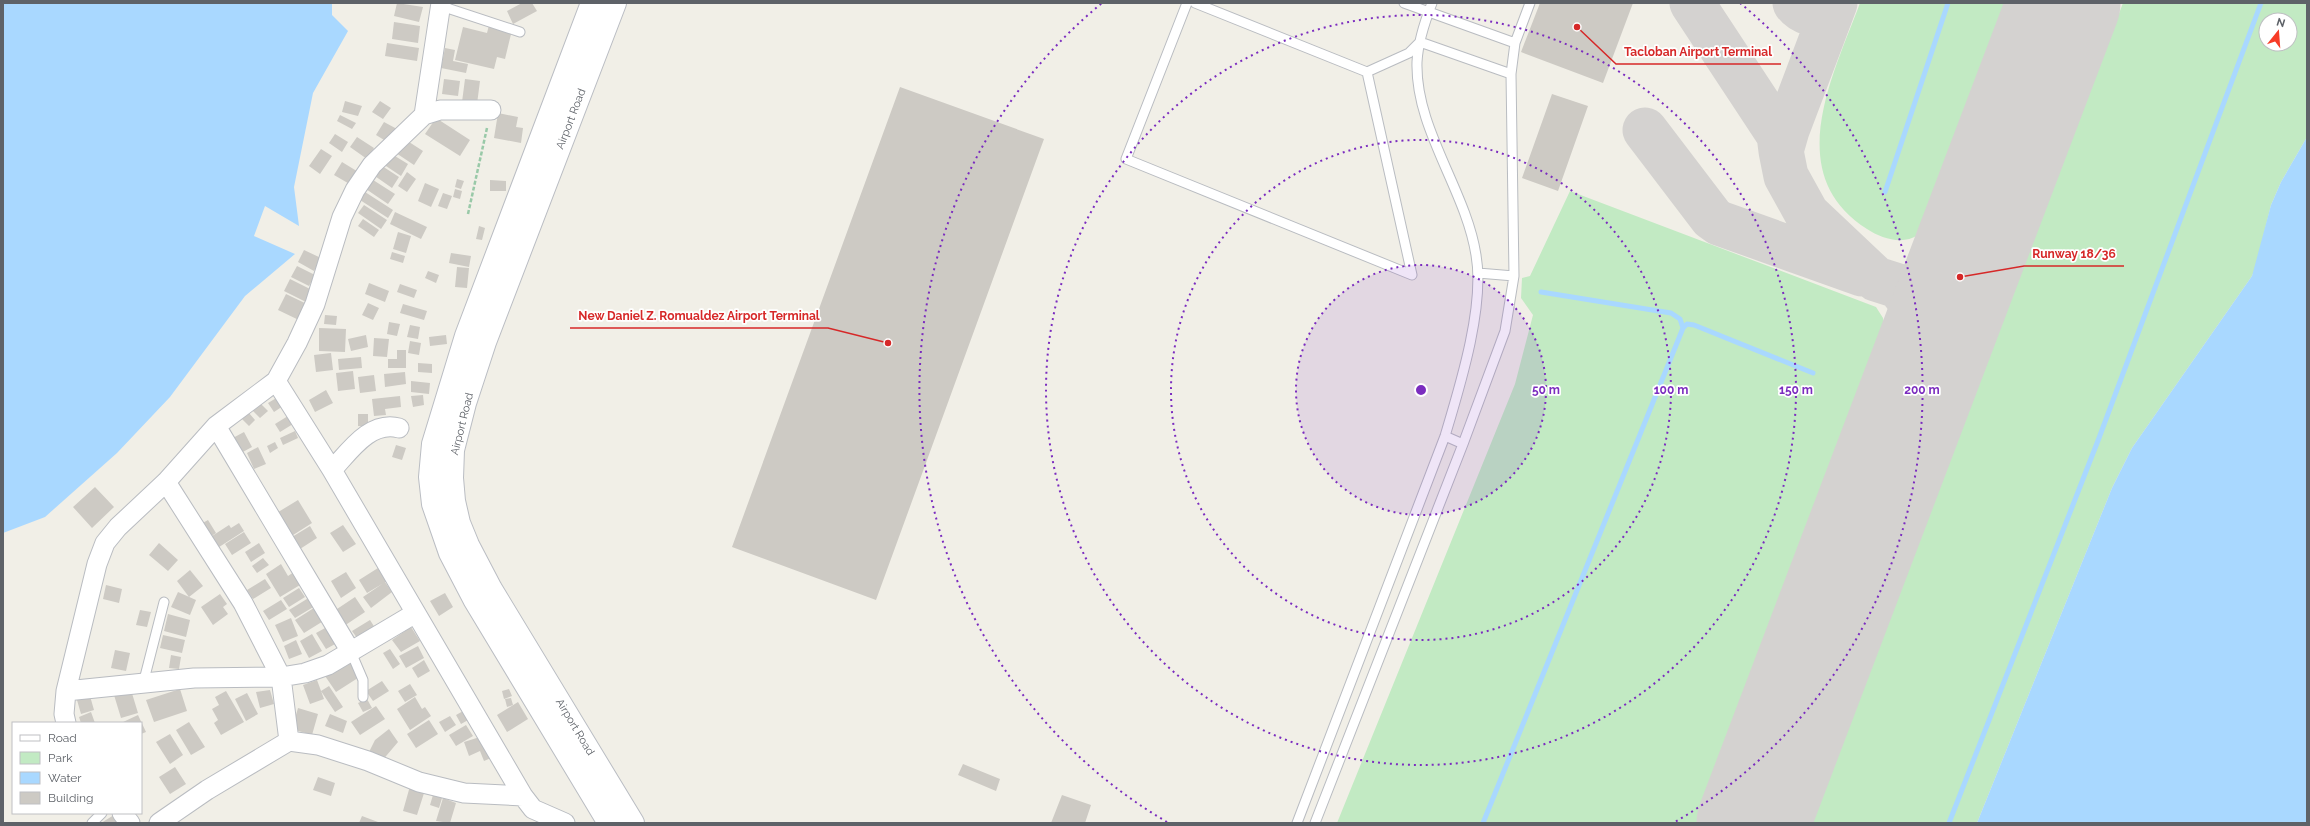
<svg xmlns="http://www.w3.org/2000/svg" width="2310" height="826" font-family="Raleway,sans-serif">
<rect width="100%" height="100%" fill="#f1efe7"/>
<path fill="#c2eac3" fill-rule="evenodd" d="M 1860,3 L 2006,3 L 1918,235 C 1903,245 1882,239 1867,229 C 1781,174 1833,76 1860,3 Z
M 2123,3 L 2307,3 L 2307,137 L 2281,182 L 2271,205 L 2256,266 L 2252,276 L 2132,448 L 2112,488 L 1977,823 L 1811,823 ZM 2266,20 L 2290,20 L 2290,44 L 2266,44 Z
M 1570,191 L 1876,307 L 1883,318 L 1887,339 L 1697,823 L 1337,823 L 1515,384 L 1533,315 L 1521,298 L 1522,278 L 1530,276 Z"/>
<path fill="#a9d8ff" d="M 3,3 L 332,3 L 332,15 L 348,31 L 313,93 L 294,187 L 299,226 L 265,206 L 254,236 L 295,254 L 245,296 L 170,397 L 117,453 L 45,517 L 3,533 Z
M 2307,137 L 2307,823 L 1977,823 L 2112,488 L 2132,448 L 2252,276 L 2271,205 L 2281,182 Z"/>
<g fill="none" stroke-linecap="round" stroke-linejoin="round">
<path stroke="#a9d8ff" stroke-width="5" d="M 1885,192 L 1948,3
M 1541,292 L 1671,313 L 1680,319 L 1683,328
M 1483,823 L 1683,328 L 1687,324 L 1694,325 L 1813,373
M 1949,823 L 2099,438 L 2261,3"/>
<path stroke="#d4d2d0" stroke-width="45" d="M 1692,3 L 1779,135 L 1781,151
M 1795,3 C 1802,13 1818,17 1830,15
M 1835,3 L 1787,130 L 1781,151 L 1786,176 L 1807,214 L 1876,279 L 1898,286 L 1931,327 L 1933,339 L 1924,372
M 1645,130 L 1712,218 L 1719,223 L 1862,274
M 1898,286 C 1923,296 1941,300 1960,277"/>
<path stroke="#d4d2d0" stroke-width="113" d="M 1753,823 L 2064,3"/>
</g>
<path fill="#cdcac4" d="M 397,3 L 423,7 L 419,22 L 394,16 Z
M 522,3 L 532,3 L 537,11 L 513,24 L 507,11 Z
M 1540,3 L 1633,3 L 1603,83 L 1521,52 Z
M 394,22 L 420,26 L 418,43 L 392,39 Z
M 489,25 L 512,30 L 505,59 L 497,57 L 494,69 L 455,60 L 463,27 L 487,33 Z
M 387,43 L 419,48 L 417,61 L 385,56 Z
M 445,48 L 455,50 L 453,61 L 468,64 L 466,73 L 441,68 Z
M 444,79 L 460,81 L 458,96 L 442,94 Z
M 465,79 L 480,81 L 477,104 L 462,102 Z
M 900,87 L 1044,139 L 876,600 L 732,547 Z
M 1552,94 L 1588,106 L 1558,191 L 1522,178 Z
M 345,101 L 362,106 L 358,116 L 342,112 Z
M 380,101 L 391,108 L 383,119 L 372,112 Z
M 498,113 L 518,117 L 516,127 L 523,128 L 521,143 L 494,138 Z
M 340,115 L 356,123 L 352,129 L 337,121 Z
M 436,118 L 470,140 L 460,156 L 425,134 Z
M 384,122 L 397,129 L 389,143 L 376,135 Z
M 335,134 L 348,142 L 342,152 L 329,143 Z
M 357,137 L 374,148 L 367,159 L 350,147 Z
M 406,140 L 423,151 L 414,165 L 396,153 Z
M 321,149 L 332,156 L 320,174 L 309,166 Z
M 390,153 L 408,164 L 401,176 L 383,164 Z
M 342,162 L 360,173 L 353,186 L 334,175 Z
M 379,164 L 399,177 L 392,188 L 372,174 Z
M 407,172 L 416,179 L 407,192 L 398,186 Z
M 370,178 L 395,194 L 388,204 L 363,187 Z
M 457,179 L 464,181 L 461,189 L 455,187 Z
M 490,180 L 506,181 L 506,191 L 490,191 Z
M 425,183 L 439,189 L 431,207 L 418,201 Z
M 455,189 L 462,191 L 460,199 L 453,197 Z
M 365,192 L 393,210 L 388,218 L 360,200 Z
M 443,193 L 452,196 L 447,209 L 438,206 Z
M 364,205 L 387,220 L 381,229 L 358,213 Z
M 395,212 L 427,227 L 421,239 L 390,224 Z
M 363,219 L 379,230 L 374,237 L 358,226 Z
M 479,226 L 485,228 L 482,240 L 476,239 Z
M 398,232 L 411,236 L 406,253 L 393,249 Z
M 304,250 L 321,258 L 314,271 L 298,262 Z
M 392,252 L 405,256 L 403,263 L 390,259 Z
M 451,253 L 471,256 L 469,267 L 449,263 Z
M 297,266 L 315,275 L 309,286 L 291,277 Z
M 457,267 L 469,268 L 467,288 L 455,287 Z
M 428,271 L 439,275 L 436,283 L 425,278 Z
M 290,279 L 312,290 L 306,302 L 284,291 Z
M 369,283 L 389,291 L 385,302 L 365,294 Z
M 400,284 L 417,290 L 414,298 L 397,292 Z
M 286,294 L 311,306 L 303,322 L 278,310 Z
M 368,303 L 379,308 L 373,320 L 362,315 Z
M 403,304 L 427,311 L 424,320 L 400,313 Z
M 325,315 L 337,316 L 336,325 L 324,324 Z
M 389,322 L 400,324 L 397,336 L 387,334 Z
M 410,325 L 420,327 L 418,339 L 407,337 Z
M 319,328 L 346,329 L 345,352 L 319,351 Z
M 366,335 L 368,347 L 351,351 L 348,339 Z
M 446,335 L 447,344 L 430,346 L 429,337 Z
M 374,338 L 389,339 L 387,357 L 373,356 Z
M 410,341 L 421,343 L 419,355 L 408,353 Z
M 397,350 L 406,350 L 406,368 L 388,368 L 388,359 L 397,359 Z
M 331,353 L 333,370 L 316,372 L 314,355 Z
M 361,357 L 362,368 L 339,370 L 338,359 Z
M 418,363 L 432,364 L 432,373 L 418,372 Z
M 353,371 L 355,389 L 338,391 L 336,373 Z
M 405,372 L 406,384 L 385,387 L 384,374 Z
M 374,375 L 376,391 L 360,393 L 358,377 Z
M 411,381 L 430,383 L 429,394 L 411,392 Z
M 326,390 L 333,403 L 315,412 L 309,400 Z
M 423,395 L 424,405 L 413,407 L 411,396 Z
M 400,396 L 401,407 L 385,409 L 386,415 L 374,416 L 372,399 Z
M 278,397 L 283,406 L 274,412 L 268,403 Z
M 260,403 L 268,411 L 260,418 L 252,410 Z
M 249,413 L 255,420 L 249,426 L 242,419 Z
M 358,414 L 368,414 L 368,427 L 358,426 Z
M 288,416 L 293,424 L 280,432 L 275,424 Z
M 295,431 L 298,438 L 283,445 L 280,438 Z
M 244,432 L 252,447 L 239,454 L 231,439 Z
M 275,442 L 278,448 L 270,453 L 267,446 Z
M 396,445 L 406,448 L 402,460 L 392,457 Z
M 258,447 L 266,464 L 254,469 L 247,453 Z
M 95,487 L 114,507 L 92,528 L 73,507 Z
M 298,500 L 312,523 L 290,537 L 275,514 Z
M 208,520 L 216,533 L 207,539 L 199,525 Z
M 239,523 L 244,531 L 216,549 L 209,538 L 229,525 L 231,528 Z
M 343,525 L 356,544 L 343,552 L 330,533 Z
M 310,526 L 317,538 L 300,549 L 292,537 Z
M 244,532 L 251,543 L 232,555 L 225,544 Z
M 159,543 L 178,560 L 168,571 L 149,555 Z
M 259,543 L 265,553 L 251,562 L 245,552 Z
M 263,558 L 269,565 L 257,573 L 252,566 Z
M 281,564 L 288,576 L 297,570 L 305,582 L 280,597 L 266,574 Z
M 378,568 L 387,581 L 367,593 L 359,580 Z
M 190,570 L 203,586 L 189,597 L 177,581 Z
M 346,572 L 356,588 L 341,598 L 331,581 Z
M 265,579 L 271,588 L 253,599 L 247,590 Z
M 385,582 L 392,592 L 371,608 L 363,597 Z
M 106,585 L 122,589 L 119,603 L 103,599 Z
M 299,588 L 305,597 L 289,607 L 283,598 Z
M 178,592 L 196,600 L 190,615 L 171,607 Z
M 445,593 L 453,607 L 439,616 L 430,601 Z
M 220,594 L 227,604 L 223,607 L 228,614 L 213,625 L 201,607 Z
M 315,594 L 320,603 L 295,618 L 289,610 Z
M 355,597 L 365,612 L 344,626 L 334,611 Z
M 281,600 L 287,609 L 269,620 L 263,611 Z
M 317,606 L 325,620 L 304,633 L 295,620 Z
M 140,610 L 151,612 L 147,627 L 136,625 Z
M 168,614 L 190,620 L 186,637 L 164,631 Z
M 291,618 L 298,636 L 283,642 L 275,625 Z
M 370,620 L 377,631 L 360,642 L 352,631 Z
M 327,627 L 337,643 L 326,649 L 316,633 Z
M 411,627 L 420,641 L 401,652 L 392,640 Z
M 312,634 L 322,651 L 309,658 L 300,641 Z
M 163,635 L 185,640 L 182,653 L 160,648 Z
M 296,640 L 302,654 L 289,659 L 284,646 Z
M 418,646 L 424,658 L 406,668 L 399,656 Z
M 390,649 L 400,664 L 393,669 L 383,653 Z
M 115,650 L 130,653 L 126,671 L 111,668 Z
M 171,655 L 181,657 L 179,669 L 169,668 Z
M 351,660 L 361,676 L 336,692 L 325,676 Z
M 424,660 L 430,671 L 418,678 L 412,668 Z
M 317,680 L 324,699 L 310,704 L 303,685 Z
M 382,681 L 389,691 L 373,701 L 366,691 Z
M 410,684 L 417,695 L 405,702 L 398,691 Z
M 329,686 L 343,707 L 335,712 L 321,691 Z
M 180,689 L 187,711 L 154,722 L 146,700 Z
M 509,689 L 512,696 L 504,699 L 502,691 Z
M 131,690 L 138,713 L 121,718 L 114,695 Z
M 270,690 L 274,704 L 260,708 L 256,692 Z
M 226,691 L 244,722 L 221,735 L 214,723 L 218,720 L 212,709 L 219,705 L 215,697 Z
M 247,693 L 258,714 L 246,721 L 235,699 Z
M 90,696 L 94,710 L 81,714 L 77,700 Z
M 415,697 L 422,709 L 425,707 L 431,716 L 410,730 L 397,709 Z
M 511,698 L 513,705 L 507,707 L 505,699 Z
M 367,699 L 372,708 L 363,712 L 358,703 Z
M 518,702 L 528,719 L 507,732 L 497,715 Z
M 376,706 L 385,719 L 360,735 L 351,722 Z
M 298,708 L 318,714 L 312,735 L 292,729 Z
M 465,710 L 470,719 L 461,724 L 456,715 Z
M 91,712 L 95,723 L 81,723 L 79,717 Z
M 330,714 L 347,721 L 343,733 L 325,726 Z
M 138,715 L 146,732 L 141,734 L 141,723 L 121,723 Z
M 450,716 L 456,725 L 445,732 L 439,722 Z
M 429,720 L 438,734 L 416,748 L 407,734 Z
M 189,722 L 205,747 L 191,755 L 176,730 Z
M 466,725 L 473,736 L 456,746 L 449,735 Z
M 389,729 L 398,742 L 381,762 L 367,756 L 375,740 Z
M 170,734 L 183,755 L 170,764 L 156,742 Z
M 483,736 L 491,758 L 484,761 L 480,751 L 469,756 L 464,742 Z
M 963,764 L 1000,779 L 996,791 L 958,775 Z
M 175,767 L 186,784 L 170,794 L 159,777 Z
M 318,777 L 335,783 L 331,796 L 313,790 Z
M 410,786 L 425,790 L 417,815 L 403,811 Z
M 433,795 L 442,798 L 439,808 L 430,805 Z
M 1062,795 L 1091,805 L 1085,823 L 1051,823 Z
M 443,798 L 456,803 L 450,823 L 436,821 Z
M 114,815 L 120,823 L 101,823 Z
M 362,816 L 378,822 L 378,823 L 359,823 Z"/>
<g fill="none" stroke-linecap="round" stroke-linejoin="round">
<g stroke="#b9bcc1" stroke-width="11">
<path id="service" d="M 1187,3 L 1126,159 L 1412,275 L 1367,72
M 1195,3 L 1367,72 L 1409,53 L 1420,42
M 1404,3 L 1515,43
M 441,6 L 520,32
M 1420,42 L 1511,74
M 1478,273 L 1514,276
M 1445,436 L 1463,444
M 351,652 L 363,680 L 363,697
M 143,684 L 164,602
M 92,823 L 102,813
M 1297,823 L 1445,436 C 1460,386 1485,306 1476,255 C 1466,190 1415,129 1417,62 C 1418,42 1425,21 1432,3
M 1315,823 L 1463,444 L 1505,331 L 1514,276 L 1511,74 L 1515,43 L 1530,3"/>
</g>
<g stroke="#b9bcc1" stroke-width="21">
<path id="minor" d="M 424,115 L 441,3
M 276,381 L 332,470 L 523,796 L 533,809 L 565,823
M 216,426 L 351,652
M 332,470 C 349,452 370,420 399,428
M 166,482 L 243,603 L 281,677 L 289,741
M 66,691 L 194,678 L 281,677 L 305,673 L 328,665 L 414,614
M 66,723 L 64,714 L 66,691 L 97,564 L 105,543 L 118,527 L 166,482 L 216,426 L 276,381 L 297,343 L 315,304 L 342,217 L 355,190 L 372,165 L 424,115 L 440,110 L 491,110
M 122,813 L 130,823
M 159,823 L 207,790 L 289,741 L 318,745 L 368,761 L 419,782 L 464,793 L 523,796"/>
</g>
<g stroke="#babdc3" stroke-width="24">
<path id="secondary" d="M 592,3 L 466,336 L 433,444 L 430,477 L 433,504 L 450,553 L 474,599 L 609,823
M 615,3 L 485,342 L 465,403 L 453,450 L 452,478 L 454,501 L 459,523 L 468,545 L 491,589 L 633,823"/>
</g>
<path stroke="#99c9a8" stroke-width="2.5" stroke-dasharray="4 2" stroke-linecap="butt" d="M 468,214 L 487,128"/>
<use href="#service" stroke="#fff" stroke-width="9"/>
<use href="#minor" stroke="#fff" stroke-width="19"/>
<use href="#secondary" stroke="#fff" stroke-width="22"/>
</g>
<circle cx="1421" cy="390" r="125" fill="#7b2cbf" fill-opacity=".12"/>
<g fill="none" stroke="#7b2cbf" stroke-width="2" stroke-dasharray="2 4">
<circle cx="1421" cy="390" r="125"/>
<circle cx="1421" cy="390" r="250"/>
<circle cx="1421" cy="390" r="375"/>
<path d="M1167 822A501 501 0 0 1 1102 3M1740 3A501 501 0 0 1 1675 822"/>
</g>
<g text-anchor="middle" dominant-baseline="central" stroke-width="3.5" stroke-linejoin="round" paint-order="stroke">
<g font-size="11" fill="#5e6268" stroke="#fff">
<text transform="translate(571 119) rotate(-69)">Airport Road</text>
<text transform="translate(462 424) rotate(-76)">Airport Road</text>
<text transform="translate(575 727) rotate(59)">Airport Road</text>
</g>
</g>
<circle cx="1421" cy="390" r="6" fill="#7b2cbf" stroke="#fff" stroke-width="2"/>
<g font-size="12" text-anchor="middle" font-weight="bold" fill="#7b2cbf" stroke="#fff" stroke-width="3.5" stroke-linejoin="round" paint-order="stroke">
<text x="1546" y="394">50 m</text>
<text x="1671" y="394">100 m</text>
<text x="1796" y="394">150 m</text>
<text x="1922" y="394">200 m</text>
</g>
<path fill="none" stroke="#d62828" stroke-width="1.5" d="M1577 27L1616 64H1781M1960 277L2024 266H2124M888 343L828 328H570"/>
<g fill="#d62828" stroke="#fff" stroke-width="1.5">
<circle cx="1577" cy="27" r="4"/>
<circle cx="1960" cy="277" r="4"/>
<circle cx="888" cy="343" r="4"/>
</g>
<g font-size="12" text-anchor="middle" font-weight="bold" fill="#d62828" stroke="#fff" stroke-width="3.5" stroke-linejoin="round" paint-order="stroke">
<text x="1698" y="56">Tacloban Airport Terminal</text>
<text x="2074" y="258">Runway 18/36</text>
<text x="699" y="320">New Daniel Z. Romualdez Airport Terminal</text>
</g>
<rect width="2310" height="826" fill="none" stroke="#5e6268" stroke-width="8"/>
<rect x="12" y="722" width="130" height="92" fill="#ffffff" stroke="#bfc0c3"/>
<rect x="20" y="735" width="20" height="6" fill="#ffffff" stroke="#bfc0c3"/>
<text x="48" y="742" font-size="12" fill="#5e6268">Road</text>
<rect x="20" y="752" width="20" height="12" fill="#c2eac3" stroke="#bfc0c3"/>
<text x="48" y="762" font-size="12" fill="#5e6268">Park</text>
<rect x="20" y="772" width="20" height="12" fill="#a9d8ff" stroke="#bfc0c3"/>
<text x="48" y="782" font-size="12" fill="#5e6268">Water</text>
<rect x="20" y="792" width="20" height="12" fill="#cdcac4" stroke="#bfc0c3"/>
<text x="48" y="802" font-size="12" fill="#5e6268">Building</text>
<g transform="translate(2278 32) rotate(17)"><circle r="19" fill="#ffffff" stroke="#bfc0c3"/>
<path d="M0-3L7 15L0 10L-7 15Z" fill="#f73c27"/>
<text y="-6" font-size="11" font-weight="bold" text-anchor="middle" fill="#5e6268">N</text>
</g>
</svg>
